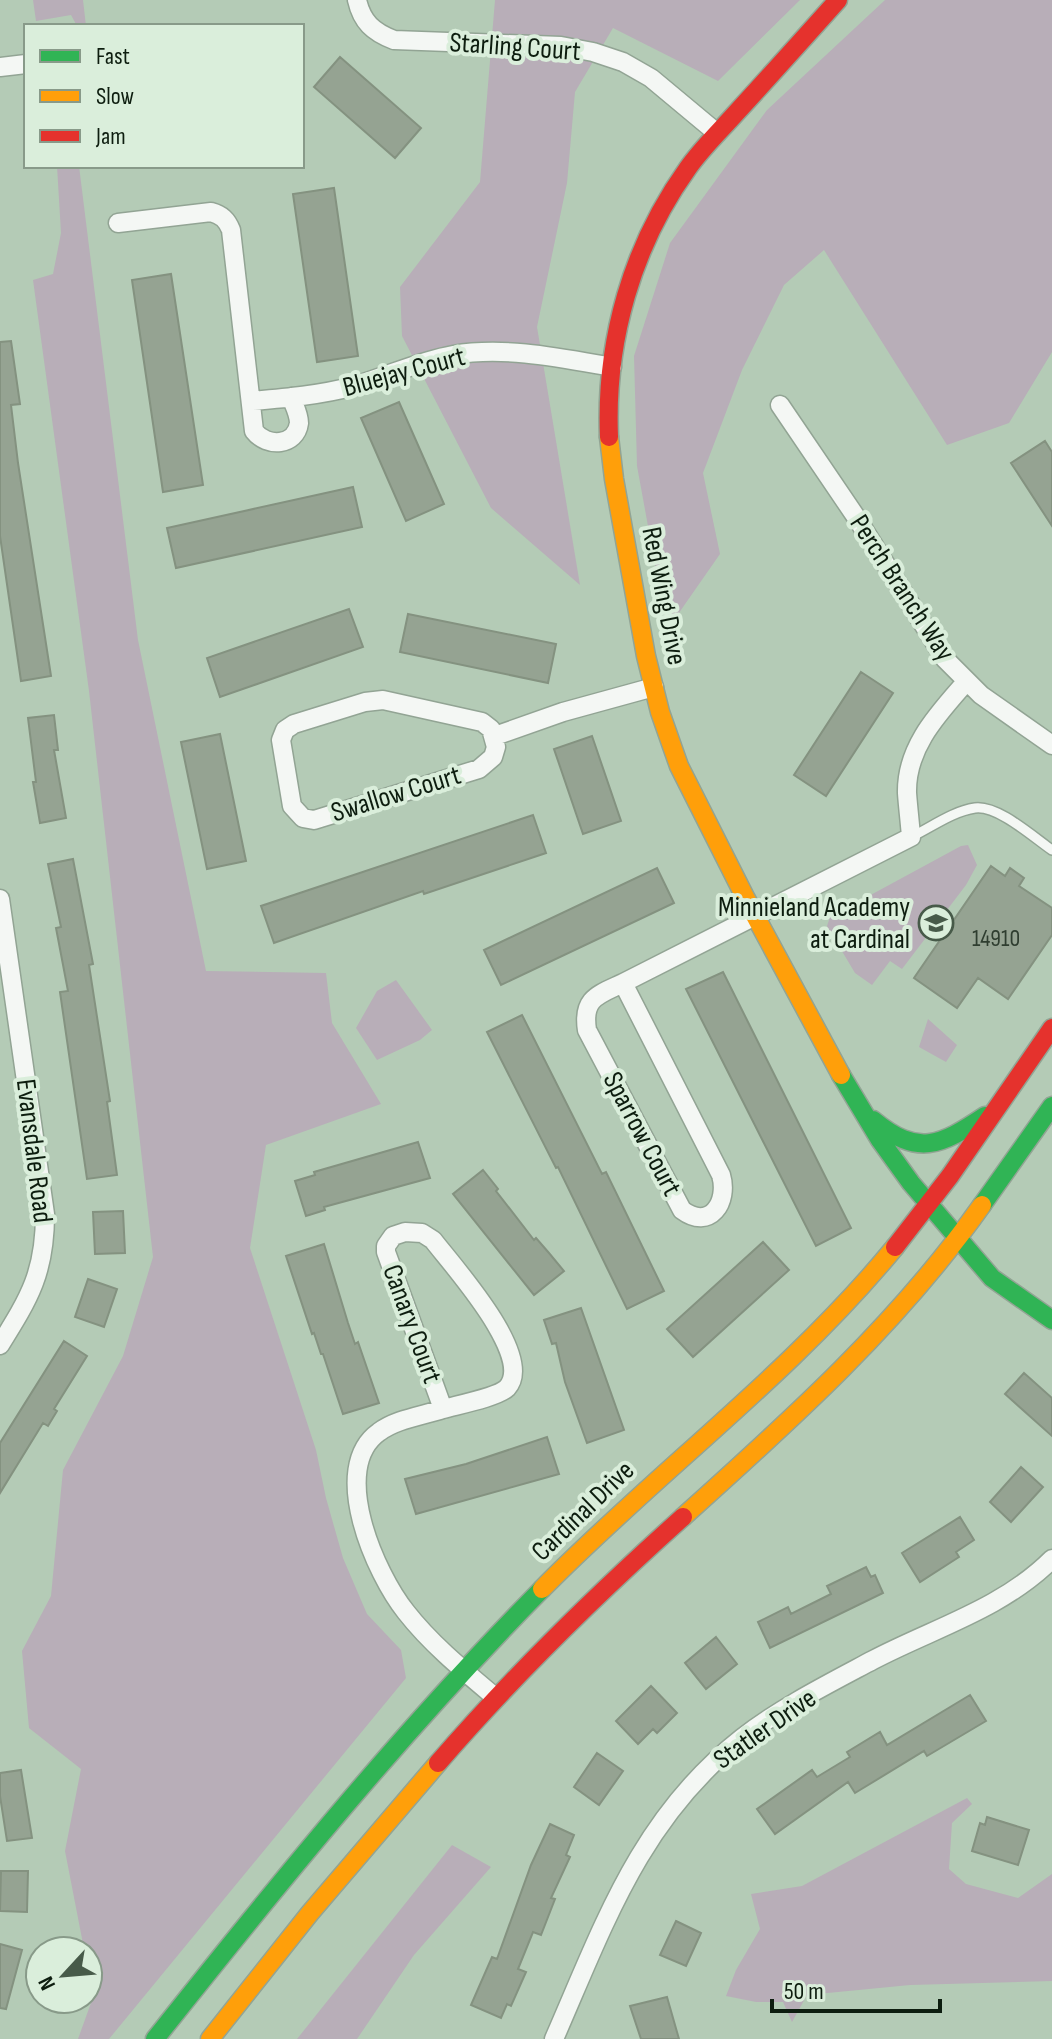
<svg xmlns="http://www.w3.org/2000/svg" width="1052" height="2039" font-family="'Sofia Sans Condensed',sans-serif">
<rect width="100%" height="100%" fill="#b4cbb6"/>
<path fill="#b8aeb8" d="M 33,0 L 83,0 L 86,26 L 77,26 L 71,15 L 36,21 Z
M 495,0 L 800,0 L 718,81 L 613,28 L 575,92 L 567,183 L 537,327 L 580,585 L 491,508 L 402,336 L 400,287 L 480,182 Z
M 885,0 L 1052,0 L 1052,352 L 1009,423 L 947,445 L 824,250 L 784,285 L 742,370 L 703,473 L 720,554 L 667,630 L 637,466 L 634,356 L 670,243 L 767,110 Z
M 57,166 L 79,166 L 138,640 L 206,971 L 326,973 L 332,1023 L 381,1104 L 266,1145 L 250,1248 L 316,1450 L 326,1498 L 343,1558 L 367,1614 L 401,1650 L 406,1678 L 109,2039 L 78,2039 L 96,1989 L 88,1963 L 88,1951 L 84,1949 L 65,1851 L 81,1769 L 29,1728 L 22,1651 L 51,1596 L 63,1470 L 123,1356 L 153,1257 L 89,691 L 33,280 L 53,274 L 61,233 Z
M 968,845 L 977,865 L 966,885 L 902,969 L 890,961 L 872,985 L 855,973 L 827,926 L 830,917 L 961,846 Z
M 396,980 L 432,1030 L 420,1040 L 377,1060 L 356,1028 L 377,991 Z
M 928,1019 L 957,1045 L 946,1062 L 919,1047 Z
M 967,1798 L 972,1804 L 952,1823 L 949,1869 L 966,1884 L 1018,1898 L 1052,1874 L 1052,1981 L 910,1985 L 807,1995 L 792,2022 L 783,2002 L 756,2002 L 726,1996 L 736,1970 L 760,1929 L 751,1894 L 802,1886 Z
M 452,1845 L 491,1867 L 414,1955 L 357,2039 L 297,2039 Z"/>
<path fill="#95a392" stroke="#849280" stroke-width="2" d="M 340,57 L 421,128 L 395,158 L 314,87 Z
M 334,188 L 358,356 L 317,362 L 293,194 Z
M 171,274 L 203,485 L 163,492 L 132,280 Z
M 11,341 L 20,404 L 11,405 L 18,463 L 51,676 L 21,681 L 0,536 L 0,342 Z
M 399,402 L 444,504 L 406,521 L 361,418 Z
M 1045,441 L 1052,452 L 1052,526 L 1011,463 Z
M 353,487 L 362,527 L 176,568 L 167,528 Z
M 349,609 L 363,647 L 220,697 L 207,658 Z
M 408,614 L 556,644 L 548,683 L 400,652 Z
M 861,672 L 893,693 L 826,796 L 794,775 Z
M 54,715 L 58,750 L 54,750 L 66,818 L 40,823 L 33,782 L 36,782 L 28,718 Z
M 220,734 L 246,861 L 207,869 L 181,742 Z
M 592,736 L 621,821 L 583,834 L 554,749 Z
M 533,815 L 546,853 L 424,894 L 423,891 L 274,943 L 261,906 Z
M 73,859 L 93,964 L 89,965 L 110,1101 L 107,1102 L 117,1175 L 87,1179 L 60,992 L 68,991 L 56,928 L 61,927 L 48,864 Z
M 991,866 L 1005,876 L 1010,868 L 1024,878 L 1019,886 L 1052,908 L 1052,935 L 1008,999 L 978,978 L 957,1008 L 914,978 Z
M 657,868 L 674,903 L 501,985 L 484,950 Z
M 723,972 L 851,1228 L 816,1246 L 686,989 Z
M 522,1015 L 602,1174 L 606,1172 L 664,1291 L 627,1309 L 558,1167 L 556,1168 L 487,1032 Z
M 418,1142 L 430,1178 L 324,1207 L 325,1210 L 306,1216 L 295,1181 L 315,1175 L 314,1172 Z
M 483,1170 L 498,1189 L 496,1191 L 534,1240 L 536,1238 L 549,1253 L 564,1271 L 534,1295 L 453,1194 Z
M 123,1211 L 125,1253 L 95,1254 L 93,1212 Z
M 763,1242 L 789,1270 L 693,1357 L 667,1329 Z
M 324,1244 L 348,1323 L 355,1344 L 358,1342 L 379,1403 L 343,1414 L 323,1354 L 321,1354 L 314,1333 L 312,1334 L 286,1256 Z
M 88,1279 L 117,1289 L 104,1327 L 75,1317 Z
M 581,1308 L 624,1430 L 587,1443 L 565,1382 L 556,1343 L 552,1344 L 544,1320 Z
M 64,1341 L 87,1356 L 54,1409 L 57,1411 L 48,1426 L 43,1423 L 0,1493 L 0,1443 Z
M 1024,1373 L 1052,1398 L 1052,1436 L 1005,1394 Z
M 547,1437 L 559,1474 L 416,1514 L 405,1479 L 466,1464 Z
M 1021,1467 L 1043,1487 L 1011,1522 L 990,1502 Z
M 960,1517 L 974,1540 L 956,1552 L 959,1557 L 920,1582 L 902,1553 Z
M 866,1567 L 871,1577 L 875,1575 L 883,1593 L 770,1648 L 758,1622 L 788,1607 L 791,1614 L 831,1594 L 827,1586 Z
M 716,1637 L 737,1664 L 706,1689 L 685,1663 Z
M 651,1686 L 677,1713 L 657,1733 L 653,1729 L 638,1744 L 616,1721 Z
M 970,1695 L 986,1721 L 927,1756 L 924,1751 L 855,1793 L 848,1782 L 775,1834 L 757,1809 L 812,1770 L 817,1777 L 850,1757 L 847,1752 L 880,1732 L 887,1745 Z
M 597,1753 L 623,1771 L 599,1805 L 574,1787 Z
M 21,1770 L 32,1838 L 7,1841 L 0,1796 L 0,1773 Z
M 987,1817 L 1029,1830 L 1018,1865 L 972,1851 L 980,1823 L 985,1825 Z
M 550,1824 L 574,1835 L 566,1855 L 570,1857 L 551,1898 L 555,1899 L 541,1935 L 533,1932 L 518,1969 L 526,1972 L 511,2006 L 507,2004 L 501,2018 L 471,2005 L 492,1957 L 497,1959 L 531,1865 Z
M 1,1871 L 28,1871 L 27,1912 L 0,1911 Z
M 676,1921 L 701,1933 L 686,1966 L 660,1955 Z
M 0,1944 L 22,1950 L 6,2009 L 0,2008 Z
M 667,1997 L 679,2039 L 641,2039 L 630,2006 Z"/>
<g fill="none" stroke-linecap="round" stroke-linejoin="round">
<g stroke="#92a494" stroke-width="12">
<path id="lane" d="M 911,837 C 930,828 953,811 975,808 C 998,805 1033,837 1052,850"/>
</g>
<g stroke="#92a494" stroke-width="21">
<path id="street" d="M 357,0 C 362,22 373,32 394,40 L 561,46 L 593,52 L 623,62 L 651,78 L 717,133
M 0,67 L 26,64
M 118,223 L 211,212 C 222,215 227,220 231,230 L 254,431 C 267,448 296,446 299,423 C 299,414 294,405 291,397
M 251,401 C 286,398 321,395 354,386 C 388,376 419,361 453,355 C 505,346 561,358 612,367
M 780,405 L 856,517 L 945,659 L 981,695 L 1052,745
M 383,700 L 482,722 L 491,729 L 496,747 L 493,757 L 479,769 L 314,820 L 303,818 L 292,806 L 281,740 L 285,730 L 294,724 L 365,702 Z
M 495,736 L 563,712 L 654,687
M 0,899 L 45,1214 C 45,1272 30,1297 0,1345
M 623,983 L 721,1175 C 729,1202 710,1231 682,1210 L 587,1030 C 582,998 598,995 623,983 Z
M 623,983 L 911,837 C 910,823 908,807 907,793 C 906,747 938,714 966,682
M 405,1232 L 422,1233 L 433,1240 C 452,1265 536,1357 507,1388 C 498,1397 457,1405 443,1409 L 386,1252 L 386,1246 L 393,1236 Z
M 443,1409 C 422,1416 396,1419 379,1432 C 328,1468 376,1575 406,1612 C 431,1644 464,1671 495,1697
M 554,2039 C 604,1925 640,1818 742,1738 C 782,1707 828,1684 873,1660 C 934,1628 1002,1609 1052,1559"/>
</g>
<g stroke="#92a494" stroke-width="21">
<path id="fast" d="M 841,1075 L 880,1140 L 911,1183 L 992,1278 L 1052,1320
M 873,1120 C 918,1157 940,1146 985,1116
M 982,1205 L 1052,1106
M 155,2039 C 278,1884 403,1730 542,1589"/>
</g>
<g stroke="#92a494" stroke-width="21">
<path id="slow" d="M 609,437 L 614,479 L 646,656 L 660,712 L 679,766 L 745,897 L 841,1075
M 683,1517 C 791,1420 897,1325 982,1205
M 542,1589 C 657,1472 791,1374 895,1247
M 210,2039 L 310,1913 L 438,1763"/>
</g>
<g stroke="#92a494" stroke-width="21">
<path id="jam" d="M 609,437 C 605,341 632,246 688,168 C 702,148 720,131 736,113 C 770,76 804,38 838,0
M 895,1247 L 950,1176 L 1052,1028
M 438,1763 C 514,1675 596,1595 683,1517"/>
</g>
<use href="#lane" stroke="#f4f7f4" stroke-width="9"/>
<use href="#street" stroke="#f4f7f4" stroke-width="18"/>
<use href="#fast" stroke="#30b455" stroke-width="18"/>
<use href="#slow" stroke="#ff9f0a" stroke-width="18"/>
<use href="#jam" stroke="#e5322d" stroke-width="18"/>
</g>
<defs>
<g id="school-ring" transform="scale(1.8)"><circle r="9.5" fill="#daeedb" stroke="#475a49" stroke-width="1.5"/><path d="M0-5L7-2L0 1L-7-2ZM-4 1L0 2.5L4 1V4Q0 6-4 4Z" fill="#475a49"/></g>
</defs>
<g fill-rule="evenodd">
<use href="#school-ring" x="936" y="923"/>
</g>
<g text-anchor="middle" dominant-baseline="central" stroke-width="8" stroke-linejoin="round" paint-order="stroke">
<g font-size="24" fill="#2f3e30">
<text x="996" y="938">14910</text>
</g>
<g font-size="28" fill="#0d1d0f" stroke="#daeedb">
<text transform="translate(515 47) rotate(4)">Starling Court</text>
<text transform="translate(404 372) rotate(-15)">Bluejay Court</text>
<text transform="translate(902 588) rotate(57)">Perch Branch Way</text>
<text transform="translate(664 596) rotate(79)">Red Wing Drive</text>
<text transform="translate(396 794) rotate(-17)">Swallow Court</text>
<text transform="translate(642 1134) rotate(62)">Sparrow Court</text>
<text transform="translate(34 1151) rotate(83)">Evansdale Road</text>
<text transform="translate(412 1324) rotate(70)">Canary Court</text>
<text transform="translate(583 1511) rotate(-44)">Cardinal Drive</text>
<text transform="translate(765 1729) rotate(-35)">Statler Drive</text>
</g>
<g font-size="28" fill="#0d1d0f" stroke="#daeedb" text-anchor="end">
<text x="910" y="907">Minnieland Academy<tspan x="910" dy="32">at Cardinal</tspan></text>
</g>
</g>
<rect x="24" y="24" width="280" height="144" fill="#daeedb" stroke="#889a89" stroke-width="2"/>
<rect x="40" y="50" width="40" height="12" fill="#30b455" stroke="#889a89" stroke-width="2"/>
<text x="96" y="64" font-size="24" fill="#0d1d0f">Fast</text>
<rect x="40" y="90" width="40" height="12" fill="#ff9f0a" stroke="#889a89" stroke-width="2"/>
<text x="96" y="104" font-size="24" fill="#0d1d0f">Slow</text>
<rect x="40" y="130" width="40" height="12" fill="#e5322d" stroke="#889a89" stroke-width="2"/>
<text x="96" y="144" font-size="24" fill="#0d1d0f">Jam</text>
<g transform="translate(64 1975) rotate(244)"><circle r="38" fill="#daeedb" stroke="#889a89" stroke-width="2"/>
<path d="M0-6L14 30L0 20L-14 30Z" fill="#475a49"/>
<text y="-12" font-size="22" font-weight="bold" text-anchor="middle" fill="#0d1d0f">N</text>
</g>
<path d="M772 1999v12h168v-12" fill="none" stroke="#0d1d0f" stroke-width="4"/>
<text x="784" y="1999" font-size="24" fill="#0d1d0f" stroke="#daeedb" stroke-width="6" paint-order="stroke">50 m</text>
</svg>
